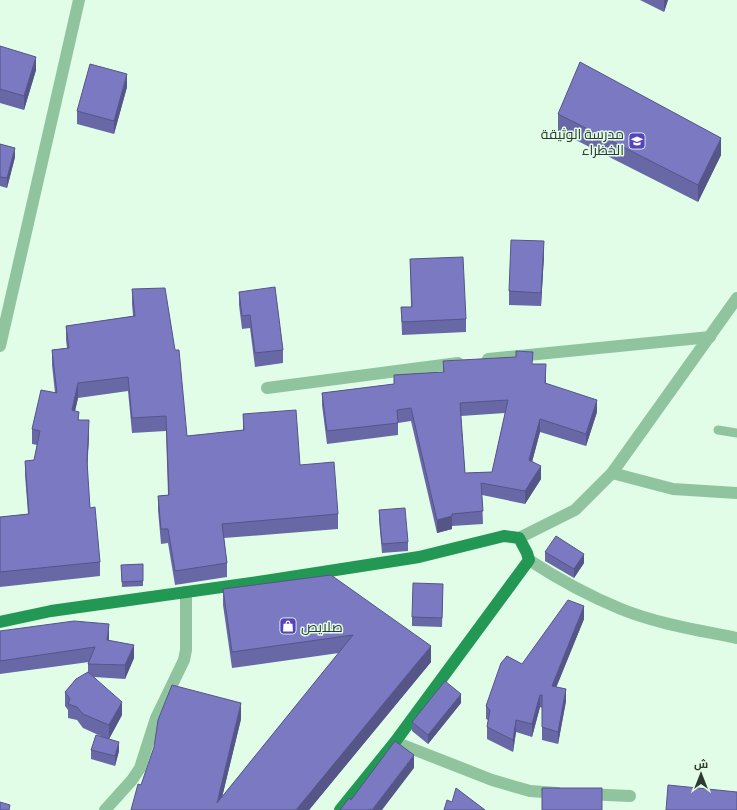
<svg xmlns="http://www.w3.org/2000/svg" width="737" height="810" font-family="Literata,Cairo,serif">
<rect width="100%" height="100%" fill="#e1fde7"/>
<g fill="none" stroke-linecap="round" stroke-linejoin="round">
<path stroke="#90c49e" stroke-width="9" d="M 718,430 L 737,433"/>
<path stroke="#90c49e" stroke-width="12" d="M 0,346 L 79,0
M 488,359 L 710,337
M 267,388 L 458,363
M 612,473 L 673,489 L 737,493
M 529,560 C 558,579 589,596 621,609 C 658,624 698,630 737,638
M 395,742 L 492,780 L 530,791 L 557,793
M 585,794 L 630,796
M 105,810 L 132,780 L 140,768 L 156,718 L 184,660 L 186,650 L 186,592"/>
<path stroke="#90c49e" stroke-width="12" d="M 519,538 L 575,510 L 612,473 L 737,298"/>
<path stroke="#229854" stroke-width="12" d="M 0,622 L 51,611 L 265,581 L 419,557 L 504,536 L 519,538 L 527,553 L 529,560 L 395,742 L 340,810"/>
</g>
<path fill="#6968a7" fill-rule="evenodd" d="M 640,0 L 668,0 L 664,12 Z
M 0,46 L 36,70 L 24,110 L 0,103 Z
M 127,87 L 114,134 L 77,124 L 77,111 Z
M 558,114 L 721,155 L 698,202 L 558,131 Z
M 0,144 L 15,157 L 7,188 L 0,186 Z
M 544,255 L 541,306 L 509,305 L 509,291 Z
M 410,259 L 466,319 L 466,332 L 402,335 L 401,307 L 411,307 Z
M 132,289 L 187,436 L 243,430 L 243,414 L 300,465 L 338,514 L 338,529 L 224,538 L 227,563 L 227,577 L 175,585 L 168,543 L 161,544 L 158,510 L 158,496 L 168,495 L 166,431 L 132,433 L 128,391 L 78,398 L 75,411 L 79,420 L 89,435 L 87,467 L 90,508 L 100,562 L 100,576 L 0,587 L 0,517 L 28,514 L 25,475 L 25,461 L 34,460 L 37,445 L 32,444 L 32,429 L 55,393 L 52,365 L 52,350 L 67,348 L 66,340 L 66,326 L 133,316 L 132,304 Z
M 239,292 L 283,350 L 283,363 L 255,367 L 250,328 L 242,329 L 239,305 Z
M 443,361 L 533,364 L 546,377 L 546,383 L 597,412 L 586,446 L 540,432 L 532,462 L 541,479 L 525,504 L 482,495 L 483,524 L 452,526 L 452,529 L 437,533 L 411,421 L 398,423 L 398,435 L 327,444 L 322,405 L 322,393 L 394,384 L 394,375 L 443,372 ZM 505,413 L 492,472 L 465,473 L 461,416 Z
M 379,510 L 408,542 L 408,551 L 382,553 L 379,520 Z
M 545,552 L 584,563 L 574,578 L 545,561 Z
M 143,564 L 143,586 L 122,587 L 121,565 Z
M 223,589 L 431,662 L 309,810 L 141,785 L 241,719 L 222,797 L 339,653 L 232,668 L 223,605 Z
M 443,594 L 442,627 L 412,626 L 412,617 Z
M 584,619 L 556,687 L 566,701 L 558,744 L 542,740 L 542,708 L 540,707 L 532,737 L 516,732 L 513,752 L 487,739 L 487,727 L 488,720 L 486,719 L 486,706 L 522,664 Z
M 0,631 L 109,637 L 109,640 L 134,658 L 125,679 L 94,677 L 122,715 L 109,739 L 119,751 L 115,766 L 91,759 L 91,750 L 105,738 L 83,728 L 77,720 L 68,718 L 68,710 L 65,706 L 65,692 L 88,672 L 88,664 L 89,662 L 0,674 Z
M 461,703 L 428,744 L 412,731 L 412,722 Z"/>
<path fill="#558" d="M 664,0 L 668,0 L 664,12 Z
M 36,57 L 36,70 L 24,110 L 24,96 Z
M 127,74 L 127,87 L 114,134 L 114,121 Z
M 721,138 L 721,155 L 698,202 L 698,185 Z
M 15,148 L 15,157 L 7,188 L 7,178 Z
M 544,241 L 544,255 L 541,306 L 541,293 Z
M 78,383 L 78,398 L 72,424 L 72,410 Z
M 597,400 L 597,412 L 586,446 L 586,434 Z
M 540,419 L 540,432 L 529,473 L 529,460 Z
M 89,420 L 89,435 L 87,475 L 87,461 Z
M 541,466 L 541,479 L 525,504 L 525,491 Z
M 452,516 L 452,529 L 437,533 L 437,520 Z
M 584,554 L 584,563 L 574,578 L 574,569 Z
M 584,606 L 584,619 L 552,698 L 552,686 Z
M 109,624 L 109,637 L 107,653 L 107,640 Z
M 134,645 L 134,658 L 125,679 L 125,665 Z
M 431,646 L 431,662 L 309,810 L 296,810 Z
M 566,689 L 566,701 L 558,744 L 558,732 Z
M 461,694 L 461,703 L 428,744 L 428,735 Z
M 540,695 L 540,707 L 532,737 L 532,724 Z
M 122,702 L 122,715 L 109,739 L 109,725 Z
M 241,703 L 241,719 L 219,810 L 217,803 Z
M 516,720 L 516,732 L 513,752 L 513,740 Z
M 119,742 L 119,751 L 115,766 L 115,756 Z
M 414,755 L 414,768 L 382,810 L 372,810 Z"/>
<path fill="#7a79c2" stroke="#558" fill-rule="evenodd" d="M 0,46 L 36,57 L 24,96 L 0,89 Z
M 580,62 L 721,138 L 698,185 L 558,114 Z
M 90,64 L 127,74 L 114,121 L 77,111 Z
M 0,144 L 15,148 L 7,178 L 0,177 Z
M 511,240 L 544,241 L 541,293 L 509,291 Z
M 463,257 L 466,319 L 402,322 L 401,307 L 412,307 L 410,259 Z
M 275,287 L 283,350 L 255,353 L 250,315 L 242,316 L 239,292 Z
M 165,288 L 175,350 L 179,350 L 187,436 L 244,430 L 243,414 L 296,410 L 300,465 L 334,462 L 338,514 L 222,524 L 227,563 L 175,571 L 168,529 L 161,529 L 158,496 L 169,495 L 166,416 L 132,418 L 128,377 L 78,383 L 72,410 L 79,412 L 78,420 L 89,420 L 87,461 L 90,508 L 95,507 L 100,562 L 0,572 L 0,517 L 29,514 L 25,461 L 34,460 L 40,431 L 32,429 L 41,390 L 57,393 L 52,350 L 69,348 L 66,326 L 135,316 L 132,289 Z
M 516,351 L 533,352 L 532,364 L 546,364 L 545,383 L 597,400 L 586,434 L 540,419 L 529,460 L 541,466 L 525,491 L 481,483 L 483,511 L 452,514 L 452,516 L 437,520 L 411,408 L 397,410 L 398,423 L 327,431 L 322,393 L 394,384 L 394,375 L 444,372 L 443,361 L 516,357 ZM 508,400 L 492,472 L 465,473 L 460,403 Z
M 405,508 L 408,542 L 382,544 L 379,510 Z
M 556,536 L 584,554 L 574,569 L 545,552 Z
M 143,564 L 143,581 L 122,582 L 121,565 Z
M 331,575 L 431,646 L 296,810 L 131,810 L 138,784 L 141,785 L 154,747 L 158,720 L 172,685 L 241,703 L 217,803 L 353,635 L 232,652 L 223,589 Z
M 413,583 L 443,584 L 442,618 L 412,617 Z
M 568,600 L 584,606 L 552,686 L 566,689 L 558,732 L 542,727 L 542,695 L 540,695 L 532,724 L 516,720 L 513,740 L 487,727 L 490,710 L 486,706 L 501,663 L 507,656 L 522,664 Z
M 74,621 L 109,624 L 107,640 L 134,645 L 125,665 L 88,664 L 95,647 L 0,661 L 0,631 Z
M 88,672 L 122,702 L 109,725 L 83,714 L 77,707 L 68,704 L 70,699 L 65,692 L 76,679 Z
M 445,681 L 461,694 L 428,735 L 412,722 Z
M 96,735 L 119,742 L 115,756 L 91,750 Z
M 395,741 L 414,755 L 372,810 L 369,809 L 369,810 L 340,810 L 349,798 L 351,800 Z
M 668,785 L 737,792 L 737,810 L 666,810 Z
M 456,788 L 485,810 L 444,810 L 447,800 L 452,802 Z
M 542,788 L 602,788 L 602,810 L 542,810 Z
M 0,802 L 10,805 L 9,810 L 0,810 Z"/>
<defs>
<g id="school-square" transform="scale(0.9)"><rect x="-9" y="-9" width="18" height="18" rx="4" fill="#5544bc" stroke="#e1fde7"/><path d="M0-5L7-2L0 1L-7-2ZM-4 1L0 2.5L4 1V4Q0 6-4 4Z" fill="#fff"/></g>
<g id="shop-square" transform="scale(0.9)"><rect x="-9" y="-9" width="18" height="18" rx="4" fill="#5544bc" stroke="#e1fde7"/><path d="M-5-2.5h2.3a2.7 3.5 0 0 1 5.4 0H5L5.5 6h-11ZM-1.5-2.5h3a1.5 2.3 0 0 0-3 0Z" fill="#fff"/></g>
</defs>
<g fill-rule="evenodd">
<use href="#school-square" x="637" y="141"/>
<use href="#shop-square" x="288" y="626"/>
</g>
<g text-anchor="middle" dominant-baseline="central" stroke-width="3" stroke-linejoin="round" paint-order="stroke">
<g font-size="14" fill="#2f3a31" stroke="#e1fde7" text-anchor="end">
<text x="624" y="133">مدرسة الوثيقة<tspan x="624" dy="16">الخظراء</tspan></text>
<text x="301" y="626" text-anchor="start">صلايص</text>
</g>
</g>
<g transform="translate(701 774)" stroke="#e1fde7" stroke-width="3" paint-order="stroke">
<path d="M0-3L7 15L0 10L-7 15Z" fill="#2f3a31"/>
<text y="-6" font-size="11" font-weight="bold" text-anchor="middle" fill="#2f3a31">ش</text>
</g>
</svg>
